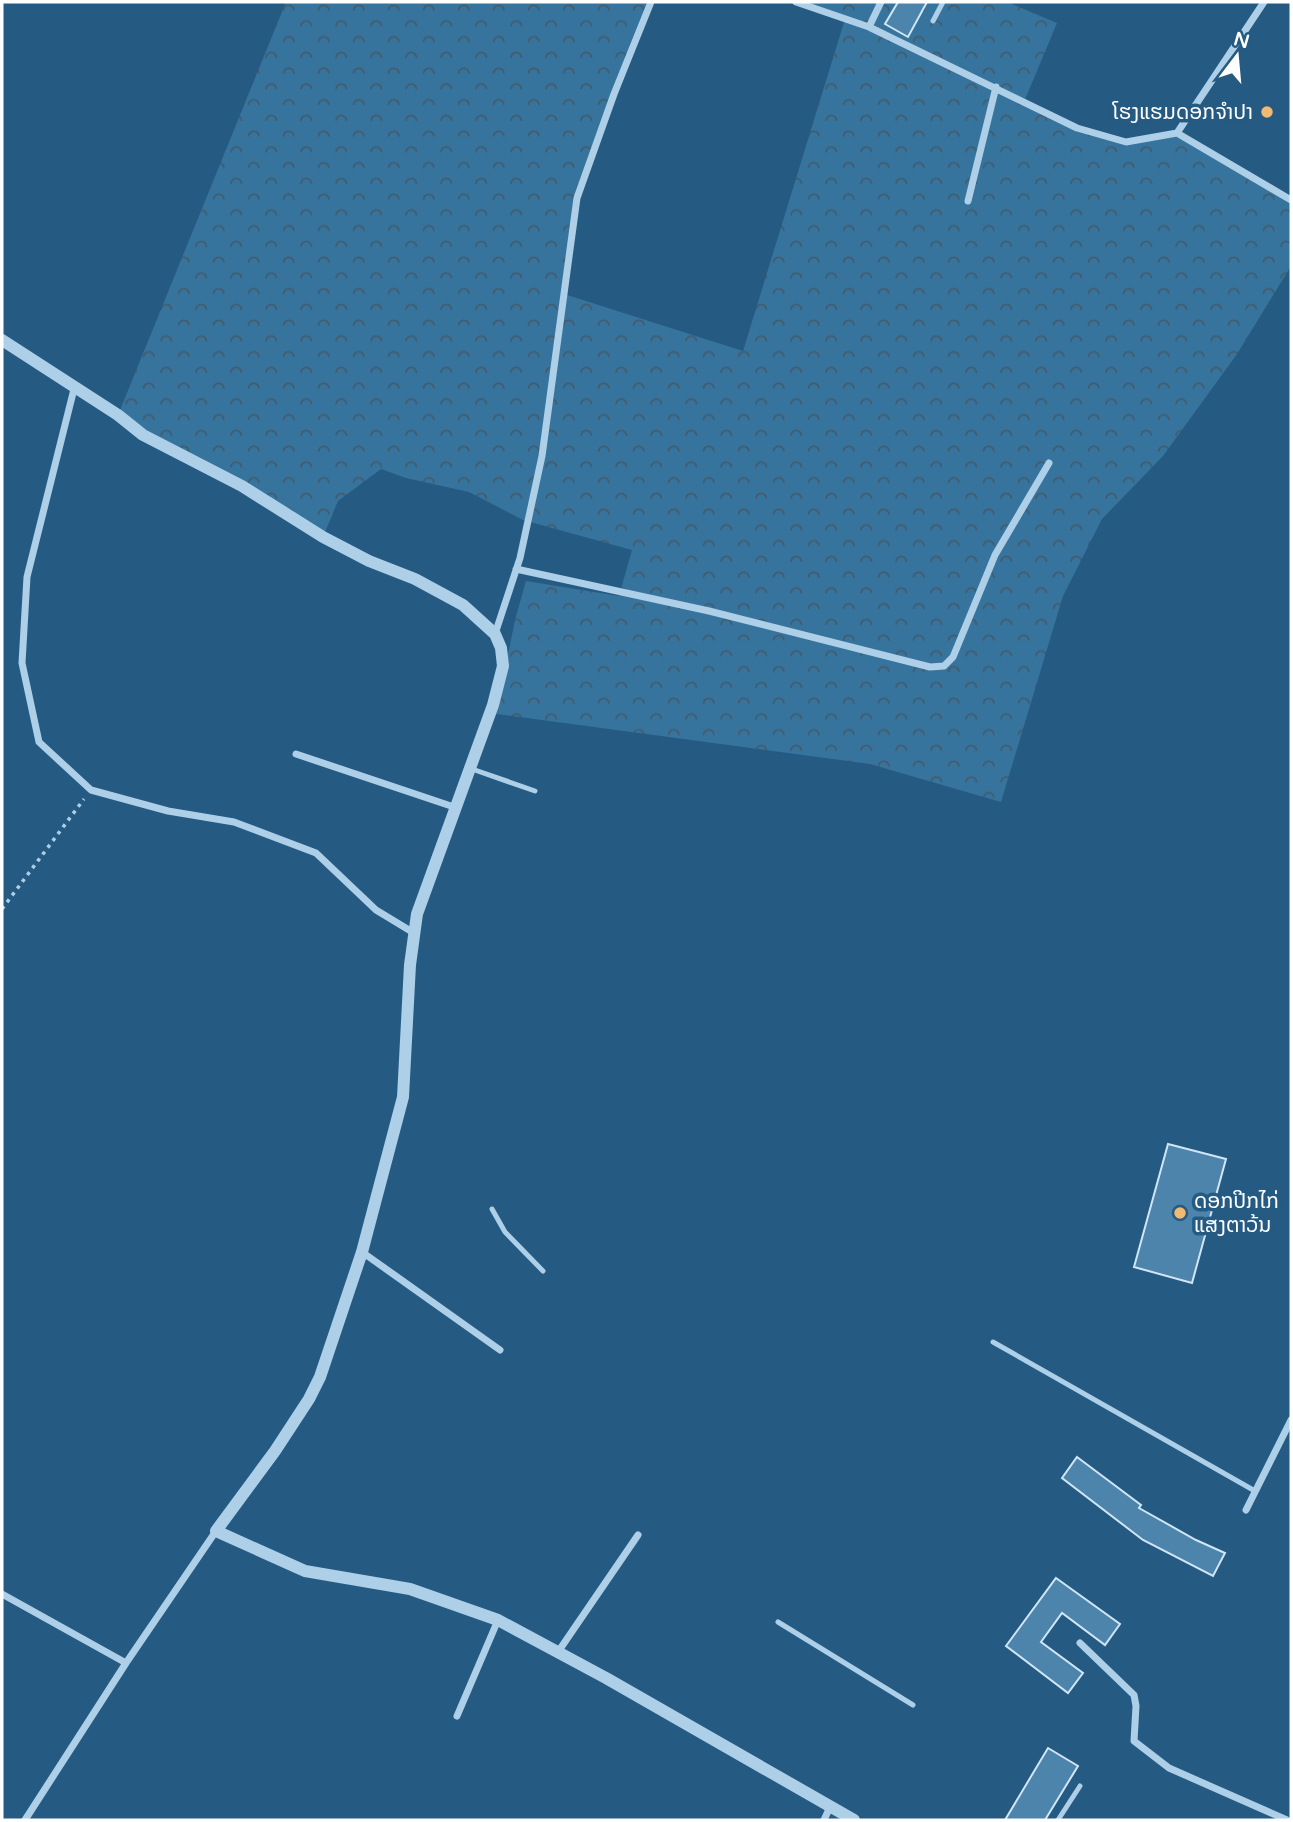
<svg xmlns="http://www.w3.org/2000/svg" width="1293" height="1822" font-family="'Varela Round','Noto Sans Lao',sans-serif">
<defs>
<pattern id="forest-crowns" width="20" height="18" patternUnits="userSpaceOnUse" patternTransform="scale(1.75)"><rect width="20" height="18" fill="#36739d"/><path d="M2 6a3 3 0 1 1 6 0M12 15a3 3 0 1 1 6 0" fill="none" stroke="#435c6c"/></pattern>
</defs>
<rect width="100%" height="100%" fill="#255a82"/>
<path fill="url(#forest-crowns)" d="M 286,2 L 653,2 L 578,199 L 567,295 L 743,351 L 845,19 L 797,2 L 1007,2 L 1057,23 L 1024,102 L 1078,128 L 1126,141 L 1180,136 L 1291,200 L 1291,266 L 1237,354 L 1163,456 L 1102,519 L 1063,596 L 1001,802 L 870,764 L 496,714 L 515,620 L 526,581 L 619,596 L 632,550 L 523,520 L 469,492 L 406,478 L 381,469 L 338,501 L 323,537 L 118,415 Z"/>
<path fill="#4d84ab" stroke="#d1e6f5" stroke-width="2" d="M 898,2 L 927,2 L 908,37 L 885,24 Z
M 1168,1144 L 1226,1159 L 1192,1283 L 1134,1267 Z
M 1077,1457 L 1141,1505 L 1139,1508 L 1196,1540 L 1225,1553 L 1213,1576 L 1143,1540 L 1062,1478 Z
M 1056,1578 L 1120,1624 L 1105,1645 L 1062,1613 L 1041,1642 L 1083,1673 L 1068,1693 L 1006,1646 Z
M 1048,1748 L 1078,1766 L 1045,1820 L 1005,1820 Z"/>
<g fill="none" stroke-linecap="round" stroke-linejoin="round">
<path stroke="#adcfe7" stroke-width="3.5" stroke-dasharray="3.5 5" stroke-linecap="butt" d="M 2,909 L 84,799"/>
<path stroke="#adcfe7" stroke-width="5" d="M 933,21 L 943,2
M 472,769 L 535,791
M 492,1209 L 505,1232 L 543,1271
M 993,1342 L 1255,1491
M 778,1622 L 913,1705
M 1058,1820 L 1080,1786"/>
<path stroke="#adcfe7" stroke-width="7" d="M 796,2 L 869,27 L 1077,128 L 1126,142 L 1177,133 L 1291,200
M 869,27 L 881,2
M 1177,133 L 1264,2
M 968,201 L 996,87
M 74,389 L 27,577 L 22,663 L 39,742 L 91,790 L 168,811 L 234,822 L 316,853 L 376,910 L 414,933
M 516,569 L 709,611 L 930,667 L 944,666 L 953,657 L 995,555 L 1049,463
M 495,634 L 520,558 L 542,456 L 577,198 L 614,94 L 651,2
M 296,754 L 457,808
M 362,1252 L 500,1350
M 1246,1510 L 1291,1420
M 2,1594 L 126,1663 L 216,1531
M 1080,1643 L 1134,1695 L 1136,1706 L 1134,1741 L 1169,1768 L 1287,1820
M 558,1652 L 638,1535
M 457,1716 L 498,1620
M 25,1820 L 126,1663
M 824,1820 L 830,1807"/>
<path stroke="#adcfe7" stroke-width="12" d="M 2,340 L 118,415 L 143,435 L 242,486 L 323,537 L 369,561 L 415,579 L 463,605 L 495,634 L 501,648 L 503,666 L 493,705 L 417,914 L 410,965 L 403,1097 L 362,1252 L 320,1377 L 309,1399 L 275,1451 L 216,1531 L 305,1571 L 410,1589 L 498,1620 L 606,1678 L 854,1820"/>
</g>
<g fill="#f0ba72" stroke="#255a82" stroke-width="2.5">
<circle cx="1267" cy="112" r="7"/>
<circle cx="1180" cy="1213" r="7"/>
</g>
<g text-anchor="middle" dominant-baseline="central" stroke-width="7" stroke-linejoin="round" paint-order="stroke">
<g font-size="21" fill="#fff" stroke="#255a82" text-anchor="end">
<text x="1253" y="112">ໂຮງແຮມດອກຈຳປາ</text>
<text x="1194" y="1201" text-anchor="start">ດອກປີກໄກ່<tspan x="1194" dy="24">ແສງຕາວ້ນ</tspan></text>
</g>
</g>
<rect width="1293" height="1822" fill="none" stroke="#ffffff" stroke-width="7"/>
<g transform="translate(1237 56) rotate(16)" stroke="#255a82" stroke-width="5" paint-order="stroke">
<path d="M0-5L12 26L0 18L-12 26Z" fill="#ffffff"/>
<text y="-10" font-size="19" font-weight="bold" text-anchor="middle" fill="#ffffff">N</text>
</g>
</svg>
